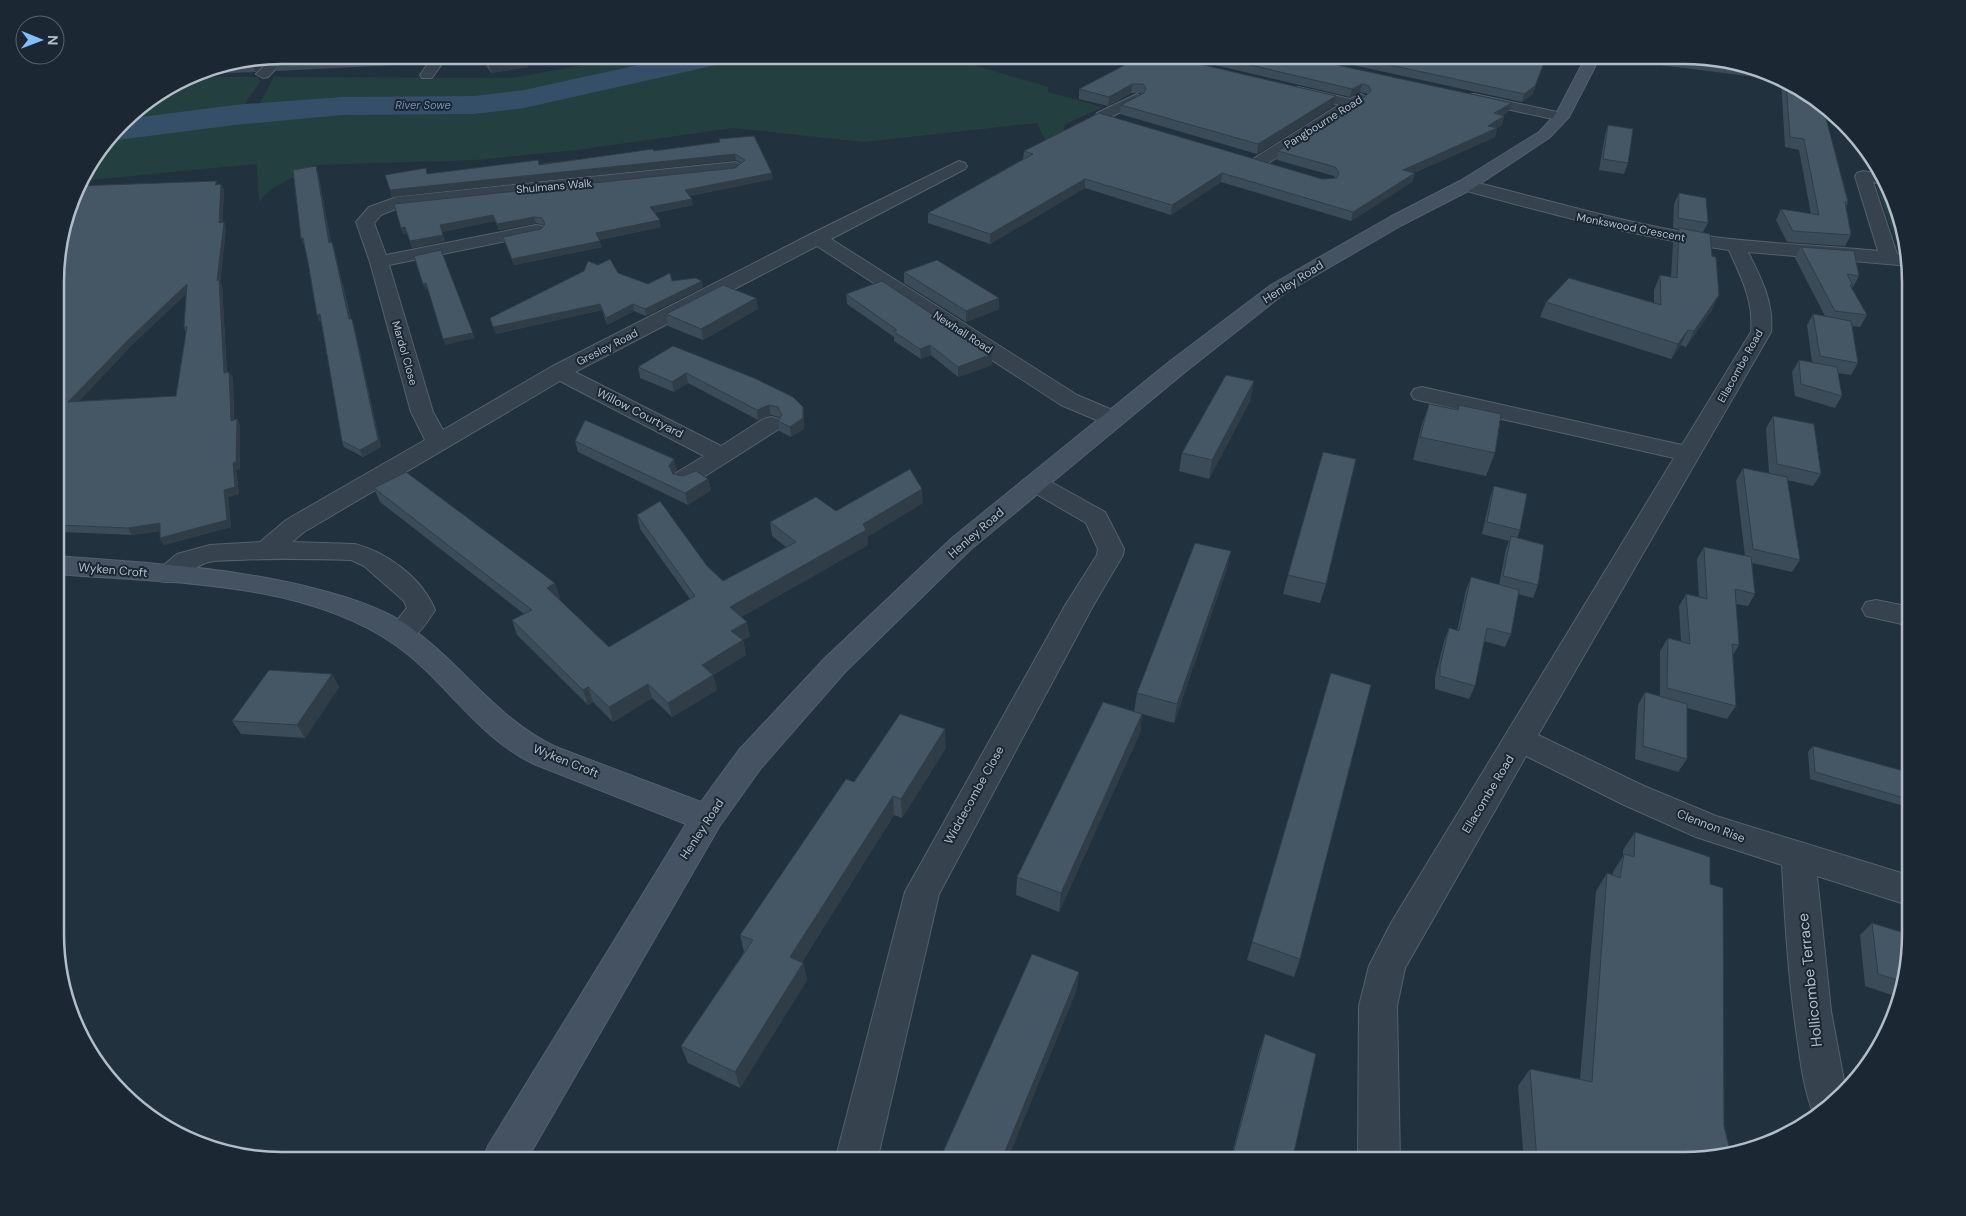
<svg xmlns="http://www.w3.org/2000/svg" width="1966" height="1216" font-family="'DM Sans',sans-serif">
<rect width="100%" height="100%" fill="#22313e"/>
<path fill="#243f3f" d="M 641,55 L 713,55 L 598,80 L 538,90 L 509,99 L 478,103 L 314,103 L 256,110 L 274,77 L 511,78 Z
M 738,55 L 926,61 L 973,65 L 1048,87 L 1048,92 L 1103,107 L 1064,125 L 1064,148 L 1050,149 L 1037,123 L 864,142 L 733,128 L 577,150 L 476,160 L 314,165 L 270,190 L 259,202 L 257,164 L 79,181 L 115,133 L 185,123 L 341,109 L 472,109 L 529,102 Z
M 187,77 L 257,77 L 261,81 L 246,102 L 245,110 L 120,127 L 132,111 Z
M 1885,184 L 1906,251 L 1898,246 L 1876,186 Z"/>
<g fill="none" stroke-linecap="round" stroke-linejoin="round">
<path fill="#344f67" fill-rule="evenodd" d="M 684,55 L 738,55 L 734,61 L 524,108 L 474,114 L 342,115 L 234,125 L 118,140 L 111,138 L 126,119 L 234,105 L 342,97 L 474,96 L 524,90 Z"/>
<g stroke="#54606c" stroke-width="2">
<path id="street" d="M 289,55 L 268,77 L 263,78 L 256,74 L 273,57 Z
M 434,55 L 448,55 L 432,78 L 422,78 L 420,75 Z
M 1298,87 L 1350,99 L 1361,94 L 1368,98 L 1358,107 L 1265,165 L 1253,165 L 1251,162 L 1253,159 L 1339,105 L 1293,94 L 1291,91 Z
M 1137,94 L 1144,98 L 1142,101 L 1107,119 L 1097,119 L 1095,116 L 1097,113 Z
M 1474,94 L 1562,113 L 1569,117 L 1562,121 L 1469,101 L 1467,98 L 1469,95 Z
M 959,161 L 965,163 L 967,166 L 965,169 L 831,239 L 1077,395 L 1122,414 L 1125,419 L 1122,424 L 1114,426 L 1106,424 L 1061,405 L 817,246 L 575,372 L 721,446 L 763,419 L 771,417 L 779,419 L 782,424 L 779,429 L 694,483 L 685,485 L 676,483 L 673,478 L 676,473 L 704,456 L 560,381 L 304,532 L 292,542 L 355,544 C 388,553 422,578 435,610 C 424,627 412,647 390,641 L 386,634 L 407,608 L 404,601 L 364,566 L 351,560 C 314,559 277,558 240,560 C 230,560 219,560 209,562 C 189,567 180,587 159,581 L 155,575 L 159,569 L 177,554 L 210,545 L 260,542 L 286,520 L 425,440 L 411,412 L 370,262 L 356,222 L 369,207 L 397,197 L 736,162 L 744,167 L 736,172 L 400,207 L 381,215 L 374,223 L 386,255 L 536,225 L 542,226 L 545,230 L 542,234 L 536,235 L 389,265 L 433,412 L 443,430 L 551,367 L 811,234 Z
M 1863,171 L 1882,174 L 1885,184 L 1873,182 L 1897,254 L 1907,255 L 1910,266 L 1748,252 C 1761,278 1774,302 1771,332 L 1538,735 L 1644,786 L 1716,816 L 1911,876 L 1911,906 L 1817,876 L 1831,1011 L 1845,1086 L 1814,1115 C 1803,1088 1800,1058 1796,1029 C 1788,974 1785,920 1782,865 L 1696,837 L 1622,804 L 1526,756 L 1405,968 L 1397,1006 L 1400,1161 L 1358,1161 L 1359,1006 L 1369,966 L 1391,923 L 1674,458 L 1422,401 L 1414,399 L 1411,394 L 1414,389 L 1422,387 L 1682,445 L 1751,332 C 1754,301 1741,277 1729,250 C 1637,237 1549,214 1460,189 L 1458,185 L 1460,181 L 1466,180 C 1544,199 1620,222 1700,235 C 1759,244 1819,245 1878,251 L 1855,176 L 1857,173 Z
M 1035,476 L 1044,478 L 1105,512 L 1124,549 L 1123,555 L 1094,604 L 939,894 L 877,1161 L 835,1161 L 905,892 L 1066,604 L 1097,555 L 1098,549 L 1086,523 L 1026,488 L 1023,483 L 1026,478 Z
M 1876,600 L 1911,607 L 1911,626 L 1866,616 L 1862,609 L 1866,602 Z"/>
</g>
<g stroke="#54606c" stroke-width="2">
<path id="secondary" d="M 1587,55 L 1601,55 L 1569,117 L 1549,138 L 1472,189 L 1402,225 L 1285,293 L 1185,372 L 970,550 L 845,672 L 761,768 L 719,827 L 526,1161 L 482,1161 L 488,1146 L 686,824 L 534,764 C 478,738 446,681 397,646 C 304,580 167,583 57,574 L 57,556 C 145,563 234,567 320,590 C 347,597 376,606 401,621 C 457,657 495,719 556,747 L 701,802 L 739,750 L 825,658 L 952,538 L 1169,362 L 1271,285 L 1390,217 L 1460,181 L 1539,132 L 1556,114 Z"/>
</g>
<use href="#street" fill="#36424e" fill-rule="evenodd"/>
<use href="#secondary" fill="#445261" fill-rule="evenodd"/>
</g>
<path fill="#3b4b57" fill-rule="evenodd" d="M 281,55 L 423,55 L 417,64 L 277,71 L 273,63 Z
M 479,55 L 623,55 L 625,57 L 627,65 L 524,56 L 526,59 L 528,67 L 491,73 Z
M 1140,55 L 1192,55 L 1191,59 L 1195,63 L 1336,96 L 1334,106 L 1257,154 L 1120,114 L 1121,105 L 1142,93 L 1131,93 L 1108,106 L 1079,99 L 1079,89 L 1140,57 Z
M 1202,55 L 1291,55 L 1512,103 L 1509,111 L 1502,116 L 1504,116 L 1502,125 L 1497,128 L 1495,137 L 1414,173 L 1415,173 L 1412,182 L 1351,221 L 1221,182 L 1171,215 L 1085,188 L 990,244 L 928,223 L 928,213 L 1023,159 L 1024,151 L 1322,179 L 1335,178 L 1334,176 L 1277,160 L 1278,151 L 1361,100 L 1368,94 L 1360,92 L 1350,97 L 1202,62 Z
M 1307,55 L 1464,55 L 1533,94 L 1522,102 Z
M 1644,55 L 1685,55 L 1743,63 L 1810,93 L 1848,202 L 1846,207 L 1851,235 L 1845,246 L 1787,242 L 1776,220 L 1781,209 L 1811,214 L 1799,150 L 1785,147 L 1781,80 L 1644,63 Z
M 270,57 L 256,72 L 202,74 L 201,71 Z
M 1608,125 L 1628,163 L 1624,174 L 1599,170 L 1605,135 Z
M 719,139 L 773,179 L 690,196 L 693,205 L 654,213 L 661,227 L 599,240 L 602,247 L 514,265 L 505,243 L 503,237 L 541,229 L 544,225 L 536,223 L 499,230 L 495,221 L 442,232 L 445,241 L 412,248 L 407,233 L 403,234 L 401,228 L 735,168 L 741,163 L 736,160 L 392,197 L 390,190 L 428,174 L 539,164 L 654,151 L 719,142 Z
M 316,166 L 318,172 L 331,243 L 334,248 L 351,319 L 352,319 L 354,325 L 381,447 L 363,457 L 344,447 L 342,441 L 321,321 L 319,321 L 317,315 L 308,262 L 304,244 L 303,244 Z
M 219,184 L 224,190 L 222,222 L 224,222 L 226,228 L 220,282 L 222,285 L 227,373 L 229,372 L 233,378 L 234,420 L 237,419 L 240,426 L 240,469 L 236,470 L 239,494 L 228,497 L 231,527 L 164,545 L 160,538 L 160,531 L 132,535 L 63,532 L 58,525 L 59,524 L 57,524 L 57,252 ZM 186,294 L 184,327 L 186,332 L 176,396 L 79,401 L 132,345 Z
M 1679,193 L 1708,223 L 1703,232 L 1712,310 L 1686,347 L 1681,345 L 1671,359 L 1540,317 L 1546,302 L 1654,303 L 1654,290 L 1660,275 L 1671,277 L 1673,243 L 1678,229 L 1673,228 L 1674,204 Z
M 1801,247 L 1859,276 L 1853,287 L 1851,288 L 1867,315 L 1860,327 L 1852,326 L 1858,363 L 1851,375 L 1838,373 L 1842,396 L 1835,408 L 1795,396 L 1792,372 L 1799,360 L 1812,362 L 1807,325 L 1813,314 L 1825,316 L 1795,258 Z
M 904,272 L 999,298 L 999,309 L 966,322 L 904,283 Z
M 618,273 L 648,284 L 672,281 L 703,287 L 646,316 L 634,311 L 607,325 L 602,310 L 496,334 L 490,318 Z
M 846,294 L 992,365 L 958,377 L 931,355 L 921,359 L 894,341 L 894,337 L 847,304 Z
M 756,298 L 758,309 L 703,340 L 668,326 L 666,314 Z
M 673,346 L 803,407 L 804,417 L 804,429 L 791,437 L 779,431 L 778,421 L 780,418 L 779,417 L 771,415 L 758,420 L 688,383 L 674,392 L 640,378 L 638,367 Z
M 1251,399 L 1209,479 L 1179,471 L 1182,453 Z
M 1429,404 L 1458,410 L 1459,405 L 1495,453 L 1486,476 L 1413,460 L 1421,427 Z
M 1773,416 L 1821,474 L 1813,486 L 1787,480 L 1800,560 L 1792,572 L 1752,563 L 1755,594 L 1748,606 L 1736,604 L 1739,645 L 1733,655 L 1736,706 L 1727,719 L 1687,708 L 1687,759 L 1678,772 L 1635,759 L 1638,705 L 1645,692 L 1660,696 L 1660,651 L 1668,638 L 1681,641 L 1679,606 L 1686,594 L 1699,597 L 1697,559 L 1704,547 L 1745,556 L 1736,481 L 1743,468 L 1769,474 L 1766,428 Z
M 575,441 L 677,470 L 674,474 L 708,479 L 711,490 L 688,505 L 578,452 Z
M 1494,486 L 1520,530 L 1517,538 L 1538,585 L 1533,598 L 1518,594 L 1511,634 L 1505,647 L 1484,641 L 1475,686 L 1469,699 L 1435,689 L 1435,678 L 1444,641 L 1449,628 L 1457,631 L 1466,590 L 1471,577 L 1499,585 L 1506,549 L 1509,541 L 1482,534 L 1490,498 Z
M 374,488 L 560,598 L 558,599 L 609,647 L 690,599 L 640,529 L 637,515 L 707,566 L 723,581 L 786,547 L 772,536 L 770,522 L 836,511 L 923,503 L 867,537 L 868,545 L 741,617 L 750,636 L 743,640 L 746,655 L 713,675 L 717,690 L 672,717 L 652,698 L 613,722 L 593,702 L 588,705 L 517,635 L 512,620 L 524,614 L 380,502 Z
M 1227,569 L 1174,723 L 1142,714 L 1140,733 L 1059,912 L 1016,895 L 1017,877 L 1134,712 L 1137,693 Z
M 1288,575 L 1326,584 L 1320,603 L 1283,594 Z
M 1331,673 L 1300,959 L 1294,977 L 1247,960 Z
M 332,674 L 339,687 L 305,738 L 241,734 L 232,721 Z
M 1813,746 L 1911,773 L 1911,808 L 1810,779 L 1808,752 Z
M 946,748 L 902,818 L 894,815 L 802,962 L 803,963 L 807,980 L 740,1088 L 688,1063 L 681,1046 L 744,952 L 740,935 L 854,782 Z
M 1635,832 L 1699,1161 L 1524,1161 L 1518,1086 L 1530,1069 L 1580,1079 L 1596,891 L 1607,873 L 1612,875 L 1613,872 L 1623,856 L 1623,850 Z
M 1872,923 L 1911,949 L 1901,998 L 1865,986 L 1860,935 Z
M 1265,1034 L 1292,1161 L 1230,1161 L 1259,1051 Z"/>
<path fill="#303d47" d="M 415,55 L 423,55 L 417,64 L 414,56 Z
M 1547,55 L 1533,94 L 1522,102 L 1524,94 Z
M 270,57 L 256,72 L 252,64 L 256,60 Z
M 526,59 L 528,67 L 491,73 L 489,65 Z
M 1132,84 L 1131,93 L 1108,106 L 1109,97 Z
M 1362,84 L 1360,92 L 1350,97 L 1352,89 Z
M 1336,96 L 1334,106 L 1257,154 L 1258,144 Z
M 1512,103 L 1509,111 L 1491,122 L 1494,113 Z
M 1504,116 L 1502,125 L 1494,130 L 1497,128 L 1495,137 L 1400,179 L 1403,170 Z
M 735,154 L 736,160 L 392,197 L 390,190 Z
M 316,166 L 318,172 L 332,248 L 329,243 Z
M 772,173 L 773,179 L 686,197 L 685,190 Z
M 1222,173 L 1221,182 L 1171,215 L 1172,205 Z
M 1415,173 L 1412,182 L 1351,221 L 1353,212 Z
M 1085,179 L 1085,188 L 990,244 L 990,234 Z
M 221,184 L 224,190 L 222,229 L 219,223 Z
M 692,199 L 693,205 L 651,213 L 650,207 Z
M 493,215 L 495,221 L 442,232 L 440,225 Z
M 534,217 L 536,223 L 499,230 L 497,224 Z
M 660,220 L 661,227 L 597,240 L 596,233 Z
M 224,222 L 226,228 L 220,282 L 222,285 L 227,380 L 224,373 L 217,281 Z
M 405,227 L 407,233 L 403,234 L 401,228 Z
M 443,235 L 445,241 L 412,248 L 410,241 Z
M 301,238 L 303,238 L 306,244 L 303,244 Z
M 600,241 L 602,247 L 514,265 L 512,259 Z
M 332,242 L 334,248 L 352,325 L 349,319 Z
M 702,281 L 703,287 L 646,316 L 645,309 Z
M 426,283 L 428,289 L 425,289 L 423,284 Z
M 187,284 L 190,290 L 132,345 L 73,408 L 68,402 L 129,339 Z
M 1719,295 L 1712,310 L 1686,347 L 1694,331 Z
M 756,298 L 758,309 L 703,340 L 701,329 Z
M 999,298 L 999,309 L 966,322 L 966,311 Z
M 600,304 L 602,310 L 496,334 L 493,327 Z
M 633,304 L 634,311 L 607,325 L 606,318 Z
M 320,314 L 322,320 L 319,321 L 317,315 Z
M 352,319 L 354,325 L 381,447 L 363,457 L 360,450 Z
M 1688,330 L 1681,345 L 1671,359 L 1678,344 Z
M 473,333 L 475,338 L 445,345 L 443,339 Z
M 930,345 L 931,355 L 921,359 L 920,349 Z
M 992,354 L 992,365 L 958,377 L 958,367 Z
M 229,372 L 233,378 L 234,427 L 231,421 Z
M 686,373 L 688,383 L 674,392 L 672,382 Z
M 1254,381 L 1251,399 L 1209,479 L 1212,460 Z
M 769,405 L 771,415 L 758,420 L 757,410 Z
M 803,407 L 804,417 L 804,429 L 791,437 L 790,427 Z
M 237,419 L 240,426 L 240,469 L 236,470 L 239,494 L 228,497 L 231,527 L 164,545 L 160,538 L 224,490 L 233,463 Z
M 674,459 L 677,470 L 671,477 L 669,466 Z
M 708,479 L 711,490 L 688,505 L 685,493 Z
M 922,489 L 923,503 L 867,537 L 868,545 L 733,622 L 730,607 L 863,524 Z
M 160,523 L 164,530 L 132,535 L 128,528 Z
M 1231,551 L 1227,569 L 1174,723 L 1177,704 Z
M 555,583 L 560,598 L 552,602 L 547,588 Z
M 747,622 L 750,636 L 743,640 L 746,655 L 705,679 L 702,665 L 731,631 Z
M 332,674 L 339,687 L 305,738 L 297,725 Z
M 713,675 L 717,690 L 672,717 L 668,703 Z
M 648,684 L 652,698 L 613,722 L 609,707 Z
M 588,687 L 593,702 L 588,705 L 583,690 Z
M 1142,714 L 1140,733 L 1059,912 L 1061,893 Z
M 945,729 L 946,748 L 902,818 L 901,799 Z
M 893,796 L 894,815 L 794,974 L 790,957 Z
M 803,963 L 807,980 L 740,1088 L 735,1072 Z
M 1079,972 L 1077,990 L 1007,1161 L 1001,1161 Z"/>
<path fill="#455765" stroke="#303d47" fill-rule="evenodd" d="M 281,55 L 415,55 L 414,56 L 273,63 Z
M 482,55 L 523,55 L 526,59 L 489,65 Z
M 605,55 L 623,55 L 625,57 Z
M 1143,55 L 1190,55 L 1188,60 L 1192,58 L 1195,63 L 1336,96 L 1258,144 L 1121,105 L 1144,93 L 1146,88 L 1143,84 L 1132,84 L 1109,97 L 1079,89 L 1144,55 Z
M 1208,55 L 1291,55 L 1512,103 L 1494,113 L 1504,116 L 1488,126 L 1497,128 L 1403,170 L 1415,173 L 1353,212 L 1222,173 L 1172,205 L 1085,179 L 990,234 L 928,213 L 1033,154 L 1024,151 L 1099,113 L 1322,179 L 1337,178 L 1339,172 L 1335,167 L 1278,151 L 1361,100 L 1371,91 L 1369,86 L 1362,84 L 1352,89 Z
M 1344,55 L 1464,55 L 1483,59 L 1511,61 L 1515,55 L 1547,55 L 1535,86 L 1524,94 Z
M 1659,55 L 1685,55 L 1743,63 L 1751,66 Z
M 256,60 L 252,64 L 235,64 Z
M 1786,82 L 1810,93 L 1823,107 L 1848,202 L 1845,202 L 1851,235 L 1793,231 L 1781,209 L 1819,215 L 1804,139 L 1790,137 Z
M 1608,125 L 1633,129 L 1628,163 L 1603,159 Z
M 754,136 L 772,173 L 685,190 L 692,199 L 650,207 L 660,220 L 596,233 L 600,241 L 512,259 L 503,237 L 541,229 L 545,224 L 542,218 L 534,217 L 497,224 L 493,215 L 440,225 L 443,235 L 410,241 L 405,227 L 401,228 L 394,204 L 735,168 L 745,160 L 735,154 L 390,190 L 385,175 L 426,168 L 427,174 L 538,160 L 539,165 L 653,149 L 654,151 L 720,142 L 719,139 Z
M 316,166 L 329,243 L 332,242 L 349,319 L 352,319 L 378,440 L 360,450 L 342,441 L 320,314 L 317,315 L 308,262 L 303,238 L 301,238 L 293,170 Z
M 217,181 L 215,185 L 221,184 L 219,223 L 224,222 L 217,281 L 219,279 L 224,373 L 229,372 L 231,421 L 237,419 L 236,462 L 233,463 L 235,487 L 224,490 L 227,520 L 160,538 L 160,523 L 128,528 L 58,525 L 65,518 L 57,518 L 57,252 L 77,186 ZM 187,284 L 184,327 L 187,327 L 176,396 L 68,402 L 129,339 Z
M 1679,193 L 1706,198 L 1708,223 L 1678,218 Z
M 1679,228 L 1710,234 L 1712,256 L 1716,257 L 1719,295 L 1694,331 L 1688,330 L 1678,344 L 1546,302 L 1569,278 L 1661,305 L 1660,275 L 1677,278 Z
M 1801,247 L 1854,251 L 1859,276 L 1847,274 L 1853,286 L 1850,285 L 1867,315 L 1835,311 Z
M 441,250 L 473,333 L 443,339 L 426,283 L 423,284 L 414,256 Z
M 610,259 L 618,273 L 648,284 L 670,273 L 672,281 L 695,278 L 702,281 L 645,309 L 633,304 L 606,318 L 600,304 L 493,327 L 490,318 L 584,271 L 588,261 L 598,265 Z
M 937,260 L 999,298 L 966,311 L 904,272 Z
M 882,281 L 992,354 L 958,367 L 930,345 L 920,349 L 893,331 L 897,330 L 846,294 Z
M 723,285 L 756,298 L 701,329 L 666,314 Z
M 1813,314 L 1851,321 L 1858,363 L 1820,356 Z
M 673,346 L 754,378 L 793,397 L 803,407 L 803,418 L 790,427 L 778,421 L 782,415 L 778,407 L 769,405 L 757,410 L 686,373 L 672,382 L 638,367 Z
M 1799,360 L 1837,367 L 1842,396 L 1801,384 Z
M 1226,375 L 1254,381 L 1212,460 L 1182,453 Z
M 1429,404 L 1458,410 L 1459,405 L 1501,414 L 1495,453 L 1420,437 Z
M 1773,416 L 1814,424 L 1821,474 L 1777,464 Z
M 585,420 L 674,459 L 669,466 L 673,474 L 683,476 L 696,471 L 708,479 L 685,493 L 575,441 Z
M 1323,452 L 1356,459 L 1326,584 L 1288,575 Z
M 1743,468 L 1787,477 L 1800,560 L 1753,549 Z
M 910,469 L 922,489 L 863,524 L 866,530 L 730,607 L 747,622 L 731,631 L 743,640 L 702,665 L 713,675 L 668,703 L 648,684 L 609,707 L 588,687 L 583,690 L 512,620 L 532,610 L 374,488 L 406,472 L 555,583 L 547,588 L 609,647 L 695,596 L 637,515 L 660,501 L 707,566 L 723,581 L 796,542 L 770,522 L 816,497 L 836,511 Z
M 1494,486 L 1527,494 L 1520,530 L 1487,522 Z
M 1511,536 L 1544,545 L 1538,585 L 1503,576 Z
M 1195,543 L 1231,551 L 1177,704 L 1137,693 Z
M 1704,547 L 1751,557 L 1755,594 L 1735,589 L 1739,645 L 1732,644 L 1736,706 L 1667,688 L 1668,638 L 1690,644 L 1686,594 L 1707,599 Z
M 1471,577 L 1519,590 L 1511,634 L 1487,628 L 1475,686 L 1440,676 L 1440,666 L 1449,628 L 1459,631 Z
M 269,670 L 332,674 L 297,725 L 232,721 Z
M 1331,673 L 1371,685 L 1300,959 L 1252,942 Z
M 1645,692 L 1687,704 L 1687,759 L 1643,746 Z
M 1103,702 L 1142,714 L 1061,893 L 1017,877 Z
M 900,714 L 945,729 L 901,799 L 893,796 L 790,957 L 803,963 L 735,1072 L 681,1046 L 753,940 L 740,935 L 846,779 L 854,782 Z
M 1813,746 L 1911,773 L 1911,800 L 1815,772 Z
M 1635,832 L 1710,857 L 1710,884 L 1723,888 L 1724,1126 L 1730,1151 L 1699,1161 L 1537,1161 L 1530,1069 L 1592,1082 L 1607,873 L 1620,878 L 1624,854 L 1634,857 Z
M 1872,923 L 1911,935 L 1911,949 L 1904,982 L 1878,974 Z
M 1032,954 L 1079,972 L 1001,1161 L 939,1161 Z
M 1265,1034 L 1316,1054 L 1292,1161 L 1231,1161 Z"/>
<g text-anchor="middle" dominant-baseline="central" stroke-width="4" stroke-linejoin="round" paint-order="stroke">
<g font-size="11" font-style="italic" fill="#7092af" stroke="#1b2733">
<text x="423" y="105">River Sowe</text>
</g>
<g font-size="11" fill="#b2bdc9" stroke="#1b2733">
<text transform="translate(1323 122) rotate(-32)">Pangbourne Road</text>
<text transform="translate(554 186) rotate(-5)">Shulmans Walk</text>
<text transform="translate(1631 227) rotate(11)">Monkswood Crescent</text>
<text transform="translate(963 332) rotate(33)">Newhall Road</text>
<text transform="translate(607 347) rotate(-27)">Gresley Road</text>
<text transform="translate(405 353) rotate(74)">Mardol Close</text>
<text transform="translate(1740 366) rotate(-61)">Ellacombe Road</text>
</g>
<g font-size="12" fill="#b2bdc9" stroke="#1b2733">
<text transform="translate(1293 282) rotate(-32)">Henley Road</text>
<text transform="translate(640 413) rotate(27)">Willow Courtyard</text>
<text transform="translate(976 533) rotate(-41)">Henley Road</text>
<text transform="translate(113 570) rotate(5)">Wyken Croft</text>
<text transform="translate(566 761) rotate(22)">Wyken Croft</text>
<text transform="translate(1488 794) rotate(-59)">Ellacombe Road</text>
<text transform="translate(974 795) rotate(-61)">Widdecombe Close</text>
<text transform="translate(1711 826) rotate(21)">Clennon Rise</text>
<text transform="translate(702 829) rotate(-57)">Henley Road</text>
</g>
<g font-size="15" fill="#b2bdc9" stroke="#1b2733">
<text transform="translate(1810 980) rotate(-96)">Hollicombe Terrace</text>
</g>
</g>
<path d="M0 0H1966V1216H0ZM282 64H1684A218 218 0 0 1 1902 282V934A218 218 0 0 1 1684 1152H282A218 218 0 0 1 64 934V282A218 218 0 0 1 282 64Z" fill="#1b2733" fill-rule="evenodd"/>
<path fill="none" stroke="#b2bdc9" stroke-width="2.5" d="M282 64H1684A218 218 0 0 1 1902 282V934A218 218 0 0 1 1684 1152H282A218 218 0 0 1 64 934V282A218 218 0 0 1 282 64Z"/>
<g transform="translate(40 40) rotate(91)"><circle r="24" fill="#1b2733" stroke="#57636f"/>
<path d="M0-4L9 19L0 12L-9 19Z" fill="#81bfff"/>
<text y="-8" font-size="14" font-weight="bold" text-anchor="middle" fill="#b2bdc9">N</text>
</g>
</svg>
